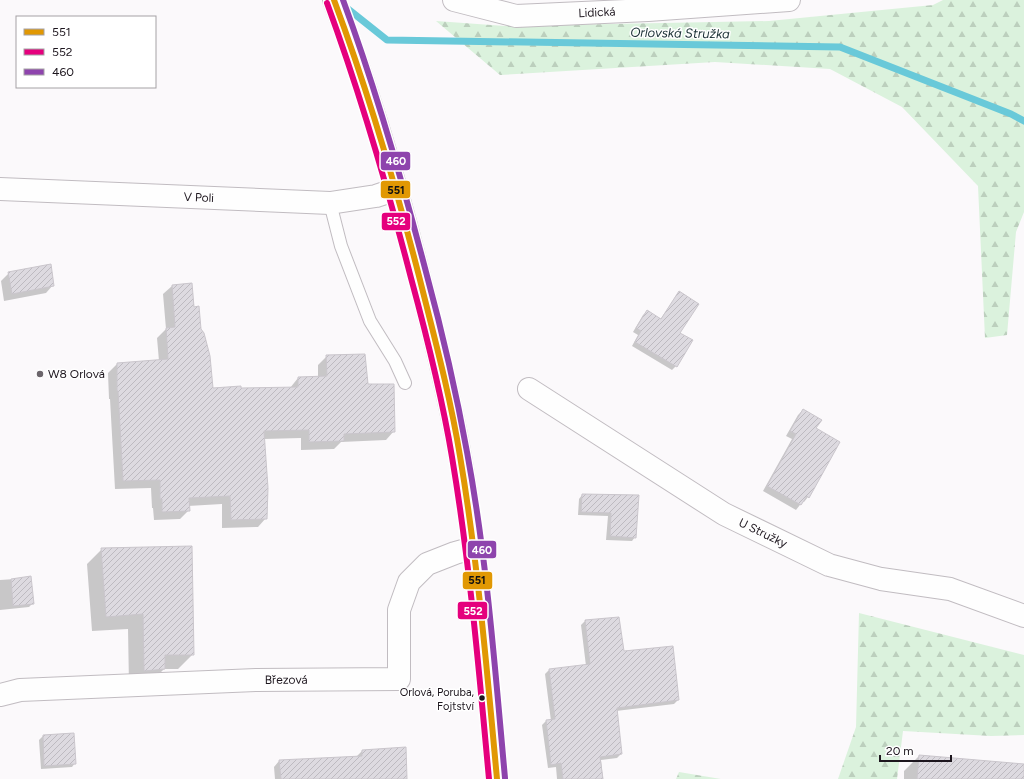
<svg xmlns="http://www.w3.org/2000/svg" width="1024" height="779" font-family="Figtree,sans-serif">
<defs>
<pattern id="forest-firs" width="22" height="20" patternUnits="userSpaceOnUse"><rect width="22" height="20" fill="#dbf2dd"/><path d="M5 1l3.5 6h-7zM16 11l3.5 6h-7z" fill="#bccfbd"/></pattern>
<pattern id="building-hatch" width="6" height="6" patternUnits="userSpaceOnUse"><rect width="6" height="6" fill="#dddae0"/><path d="M-1 1l2-2M0 6l6-6M5 7l2-2" fill="none" stroke="#bdbac0"/></pattern>
</defs>
<rect width="100%" height="100%" fill="#fbf9fb"/>
<path fill="url(#forest-firs)" d="M 943,0 L 1024,0 L 1024,212 L 1016,232 L 1007,335 L 985,338 L 978,186 L 902,107 L 830,69 L 715,62 L 500,75 L 436,21 L 505,26 L 769,21 L 933,5 Z
M 859,613 L 1024,655 L 1024,735 L 991,736 L 903,731 L 897,779 L 838,779 L 856,727 Z
M 679,772 L 721,779 L 676,779 Z"/>
<path fill="#0003" d="M 9,273 L 53,285 L 46,293 L 4,301 L 1,281 Z
M 191,284 L 194,308 L 200,329 L 212,389 L 290,388 L 298,378 L 318,377 L 318,365 L 327,356 L 367,385 L 394,431 L 386,440 L 341,442 L 334,449 L 301,450 L 301,438 L 264,439 L 266,518 L 258,527 L 222,528 L 222,504 L 188,506 L 189,510 L 180,519 L 154,520 L 153,508 L 152,508 L 151,488 L 115,489 L 110,399 L 109,399 L 108,373 L 117,364 L 159,361 L 157,338 L 166,329 L 163,294 L 172,286 Z
M 679,292 L 678,333 L 676,366 L 672,370 L 632,346 L 638,335 L 633,332 L 643,315 L 647,312 L 660,320 Z
M 803,410 L 815,429 L 808,497 L 804,502 L 803,501 L 796,510 L 763,491 L 792,439 L 786,436 L 798,415 Z
M 582,495 L 638,496 L 635,537 L 632,541 L 606,540 L 608,516 L 578,515 L 579,499 Z
M 102,549 L 193,654 L 178,669 L 164,669 L 149,684 L 129,686 L 128,629 L 92,631 L 87,564 Z
M 30,578 L 33,603 L 29,607 L 0,610 L 0,580 Z
M 585,621 L 678,700 L 674,704 L 616,711 L 621,754 L 617,758 L 601,760 L 603,779 L 557,779 L 556,767 L 548,768 L 542,725 L 546,721 L 551,721 L 545,674 L 549,670 L 586,666 L 581,625 Z
M 43,736 L 75,763 L 72,767 L 41,769 L 39,740 Z
M 362,751 L 406,779 L 275,779 L 274,767 L 279,761 L 356,757 Z
M 919,756 L 1007,779 L 904,779 L 904,771 Z"/>
<g fill="none" stroke-linecap="round" stroke-linejoin="round">
<path stroke="#69c9d9" stroke-width="7" d="M 343,5 L 387,40 L 840,47 L 1011,114 L 1024,121"/>
</g>
<path fill="url(#building-hatch)" stroke="#cac6cc" d="M 51,264 L 54,286 L 12,294 L 8,272 Z
M 192,283 L 194,307 L 199,306 L 201,329 L 204,333 L 210,356 L 213,388 L 241,386 L 241,388 L 298,387 L 298,377 L 327,376 L 326,355 L 365,354 L 368,384 L 394,384 L 395,432 L 344,434 L 344,441 L 309,442 L 309,430 L 264,431 L 268,488 L 267,519 L 231,520 L 230,496 L 189,498 L 190,511 L 162,512 L 162,499 L 160,499 L 160,480 L 123,481 L 118,391 L 117,391 L 117,363 L 168,359 L 166,328 L 175,327 L 172,285 Z
M 679,291 L 699,304 L 680,333 L 693,340 L 677,367 L 635,342 L 641,331 L 636,328 L 647,310 L 661,319 Z
M 803,409 L 822,420 L 816,428 L 840,442 L 809,498 L 807,496 L 801,505 L 767,486 L 796,434 L 790,431 Z
M 582,494 L 639,495 L 636,538 L 610,536 L 611,513 L 581,512 Z
M 192,546 L 194,655 L 165,655 L 165,669 L 144,671 L 143,614 L 106,617 L 101,548 Z
M 31,576 L 34,604 L 13,606 L 11,579 Z
M 619,617 L 624,651 L 673,646 L 679,700 L 617,708 L 622,754 L 600,757 L 603,779 L 563,779 L 561,763 L 551,765 L 546,720 L 555,719 L 549,669 L 590,664 L 585,620 Z
M 74,733 L 76,764 L 44,766 L 43,735 Z
M 406,747 L 407,779 L 281,779 L 279,760 L 362,756 L 362,750 Z
M 919,755 L 1024,764 L 1024,779 L 917,779 Z"/>
<g fill="none" stroke-linecap="round" stroke-linejoin="round">
<g stroke="#c1bcc1" stroke-width="14">
<path id="service" d="M 330,203 L 341,246 L 370,321 L 395,361 L 405,383"/>
</g>
<g stroke="#c1bcc1" stroke-width="24">
<g id="minor">
<path id="s1" d="M 454,0 L 516,16 L 648,10 L 789,0"/>
<path id="s2" d="M 0,189 L 330,203 L 376,196 L 397,189"/>
<path id="s3" d="M 529,389 L 724,514 L 829,565 L 881,579 L 950,589 L 1024,616"/>
<path id="s4" d="M 0,695 L 20,690 L 256,680 L 399,679 L 399,610 L 409,582 L 427,564 L 455,553 L 473,548"/>
</g>
</g>
<g stroke="#c1bcc1" stroke-width="24">
<path id="tertiary" d="M 334,0 C 368,89 395,180 418,272 C 436,341 453,410 464,480 C 479,579 488,679 497,779"/>
</g>
<use href="#service" stroke="#fefefe" stroke-width="12"/>
<use href="#minor" stroke="#fefefe" stroke-width="22"/>
<use href="#tertiary" stroke="#fefefe" stroke-width="22"/>
<g stroke="#fff" stroke-width="9">
<path id="bus-1" d="M 334,0 C 368,91 395,183 419,276 C 434,336 450,395 460,456 C 478,563 487,671 497,779"/>
</g>
<g stroke="#fff" stroke-width="9">
<path id="bus-2" d="M 327,3 C 360,93 387,185 411,278 C 427,337 442,397 452,457 C 470,564 479,672 489,779"/>
</g>
<g stroke="#fff" stroke-width="9">
<path id="bus-3" d="M 343,0 C 376,89 402,180 426,272 C 442,331 456,391 467,452 C 487,559 495,669 505,778"/>
</g>
<use href="#bus-1" stroke="#e19803" stroke-width="6"/>
<use href="#bus-2" stroke="#e5007d" stroke-width="6"/>
<use href="#bus-3" stroke="#8e44ad" stroke-width="6"/>
</g>
<circle fill="#6b656b" stroke="#fff" stroke-width="1.5" cx="40" cy="374" r="4"/>
<circle fill="#1d161e" stroke="#fff" stroke-width="1.5" cx="482" cy="698" r="3.5"/>
<g text-anchor="middle" dominant-baseline="central" stroke-width="3" stroke-linejoin="round" paint-order="stroke">
<g font-size="11" fill="#1d161e" stroke="#fff" text-anchor="end">
<text x="474" y="692">Orlová, Poruba,<tspan x="474" dy="14">Fojtství</tspan></text>
</g>
<g font-size="12" fill="#1d161e" stroke="#fff">
<text stroke="none"><textPath href="#s1" startOffset="145">Lidická</textPath></text>
<text stroke="none"><textPath href="#s2" startOffset="199">V Poli</textPath></text>
<text stroke="none"><textPath href="#s3" startOffset="275">U Stružky</textPath></text>
<text stroke="none"><textPath href="#s4" startOffset="287">Březová</textPath></text>
</g>
<g font-size="12" fill="#1d161e" stroke="#fff" text-anchor="start">
<text x="48" y="374">W8 Orlová</text>
</g>
<g font-size="13" font-style="italic" fill="#1b3136" stroke="#fff">
<text transform="translate(680 33) rotate(1)">Orlovská Stružka</text>
</g>
</g>
<g stroke="#fff" stroke-width="1.5">
<rect x="380" y="151" width="31" height="20" rx="4" fill="#8e44ad"/>
<rect x="380" y="180" width="31" height="19" rx="4" fill="#e19803"/>
<rect x="381" y="212" width="30" height="19" rx="4" fill="#e5007d"/>
<rect x="467" y="540" width="30" height="19" rx="4" fill="#8e44ad"/>
<rect x="462" y="571" width="31" height="19" rx="4" fill="#e19803"/>
<rect x="457" y="601" width="31" height="19" rx="4" fill="#e5007d"/>
</g>
<g font-size="11" text-anchor="middle" font-weight="bold" fill="#fff">
<text x="396" y="165">460</text>
<text x="396" y="225">552</text>
<text x="482" y="554">460</text>
<text x="473" y="615">552</text>
</g>
<g font-size="11" text-anchor="middle" font-weight="bold" fill="#111">
<text x="396" y="194">551</text>
<text x="477" y="584">551</text>
</g>
<rect x="16" y="16" width="140" height="72" fill="#ffffff" stroke="#a5a2a5"/>
<rect x="24" y="29" width="20" height="6" fill="#e19803" stroke="#a5a2a5"/>
<text x="52" y="36" font-size="12" fill="#1d161e">551</text>
<rect x="24" y="49" width="20" height="6" fill="#e5007d" stroke="#a5a2a5"/>
<text x="52" y="56" font-size="12" fill="#1d161e">552</text>
<rect x="24" y="69" width="20" height="6" fill="#8e44ad" stroke="#a5a2a5"/>
<text x="52" y="76" font-size="12" fill="#1d161e">460</text>
<path d="M880 755v6h71v-6" fill="none" stroke="#1d161e" stroke-width="2"/>
<text x="886" y="755" font-size="12" fill="#1d161e" stroke="#ffffff" stroke-width="3" paint-order="stroke">20 m</text>
</svg>
